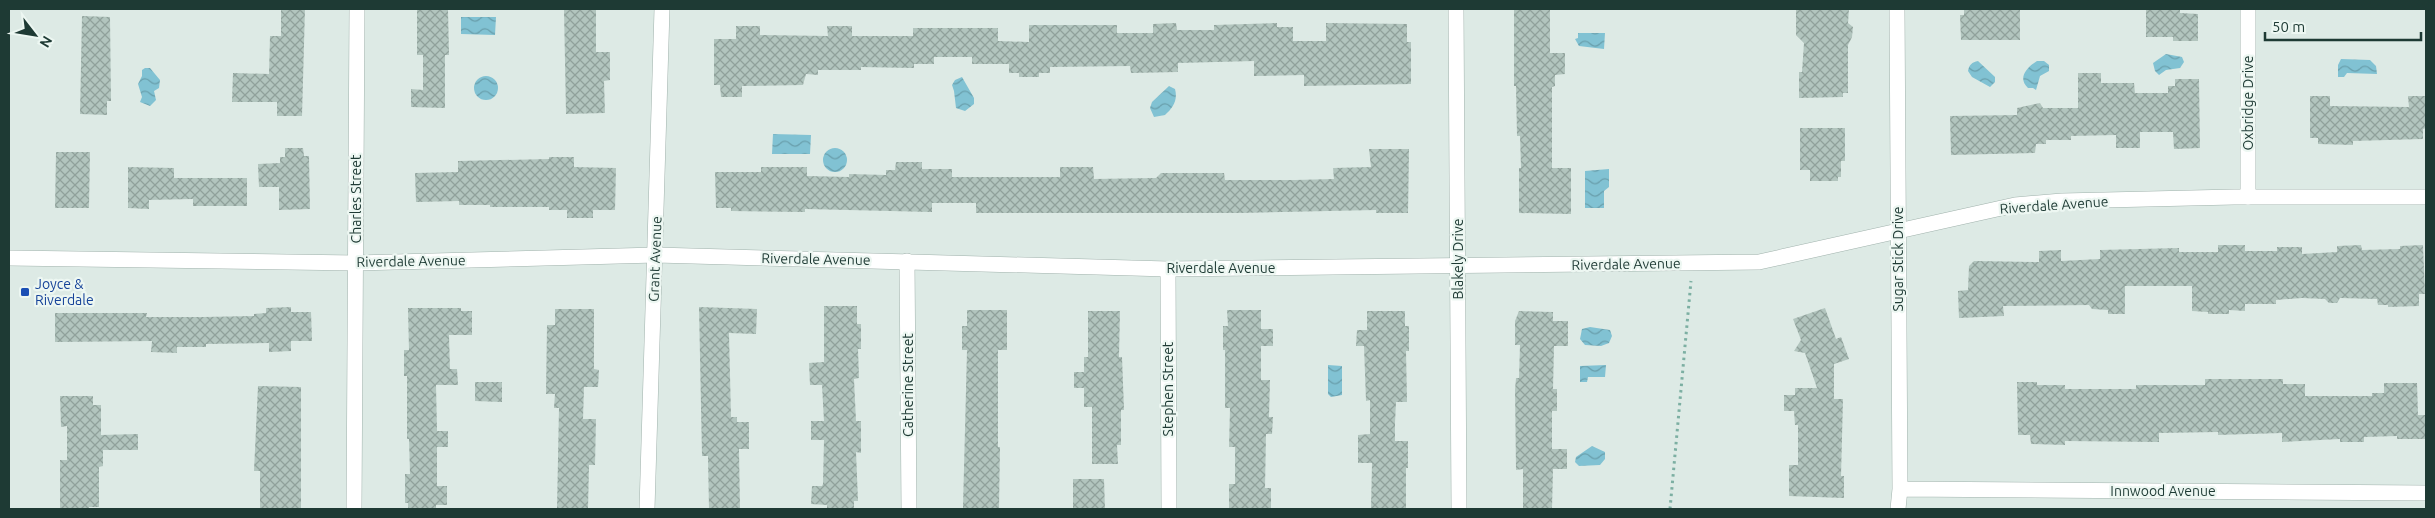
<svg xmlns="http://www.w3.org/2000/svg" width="2435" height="518" font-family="Ubuntu,sans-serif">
<defs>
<pattern id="water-waves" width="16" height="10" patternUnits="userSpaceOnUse" patternTransform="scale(1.25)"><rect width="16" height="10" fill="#81c2d3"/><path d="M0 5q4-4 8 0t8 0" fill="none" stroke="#699fac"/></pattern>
<pattern id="building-cross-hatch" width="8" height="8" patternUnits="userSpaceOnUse" patternTransform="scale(1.25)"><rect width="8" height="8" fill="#b2c5be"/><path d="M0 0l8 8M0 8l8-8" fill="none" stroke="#90a19b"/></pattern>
</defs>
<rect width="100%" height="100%" fill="#ddeae5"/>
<path fill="url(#water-waves)" d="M 461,17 L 496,17 L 495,35 L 461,34 Z
M 1578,33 L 1605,33 L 1604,49 L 1579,46 L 1575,39 L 1578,38 Z
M 2166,54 L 2182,57 L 2184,62 L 2180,68 L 2166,70 L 2159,75 L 2155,71 L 2153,63 Z
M 2341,59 L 2370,60 L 2376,66 L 2377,74 L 2347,73 L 2344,77 L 2338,77 L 2338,65 Z
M 1978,61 L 1995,77 L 1995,82 L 1990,87 L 1972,77 L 1968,71 C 1969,65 1972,62 1978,61 Z
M 2037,61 L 2044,61 L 2049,65 L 2049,71 L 2040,76 L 2036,90 L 2033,88 L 2028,88 C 2017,78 2027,67 2037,61 Z
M 145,68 L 150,68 L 160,80 L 159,88 L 154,91 L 156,100 L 150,106 L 140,102 L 142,97 L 138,84 L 142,76 L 142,70 Z
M474 88a12 12 0 1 1 24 0a12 12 0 1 1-24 0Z
M 962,77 L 974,98 L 974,104 L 965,111 L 956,108 L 954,91 L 952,85 L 955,80 Z
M 1169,86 L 1175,89 C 1178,100 1173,108 1165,115 L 1154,117 L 1150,108 L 1152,102 Z
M 773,134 L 811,135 L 810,154 L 772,154 Z
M823 160a12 12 0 1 1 24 0a12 12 0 1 1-24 0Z
M 1609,169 L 1609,187 L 1604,191 L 1604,208 L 1585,208 L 1585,171 Z
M 1590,327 L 1610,330 L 1612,336 L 1609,343 L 1601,346 L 1585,345 L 1580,339 L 1582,329 Z
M 1328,365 L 1342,366 L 1342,395 L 1331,397 L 1328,394 Z
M 1606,365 L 1605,377 L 1588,377 L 1587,382 L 1580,382 L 1580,366 Z
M 1592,446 L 1605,452 L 1605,459 L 1600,465 L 1579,466 L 1575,462 L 1576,457 Z"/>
<path fill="url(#building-cross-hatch)" d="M 281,9 L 305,9 L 302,116 L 277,116 L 277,102 L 232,102 L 233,73 L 269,74 L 270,36 L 281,36 Z
M 564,9 L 596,9 L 596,52 L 610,52 L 610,80 L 604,81 L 605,113 L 566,114 Z
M 1514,9 L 1550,9 L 1550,53 L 1565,53 L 1565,74 L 1555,75 L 1555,86 L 1552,87 L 1552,168 L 1571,168 L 1571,214 L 1519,213 L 1519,168 L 1521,168 L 1520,136 L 1517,136 L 1516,86 L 1514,86 Z
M 1796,9 L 1849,9 L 1848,23 L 1853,27 L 1852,37 L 1848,45 L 1848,93 L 1843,93 L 1843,97 L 1799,98 L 1799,72 L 1802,72 L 1804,43 L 1796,35 Z
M 1964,9 L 2020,9 L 2020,40 L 1961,40 L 1960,15 L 1964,15 Z
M 2146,9 L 2180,9 L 2180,13 L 2198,14 L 2198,41 L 2173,41 L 2173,37 L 2146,37 Z
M 417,10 L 448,10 L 449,55 L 445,55 L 445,108 L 411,107 L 411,89 L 423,90 L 423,55 L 417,55 Z
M 82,16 L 110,17 L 111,101 L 107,101 L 107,115 L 80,114 Z
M 1176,23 L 1177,30 L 1214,30 L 1214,25 L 1277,23 L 1277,27 L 1293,27 L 1293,41 L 1326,41 L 1326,23 L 1407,24 L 1407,42 L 1411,42 L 1411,84 L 1304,86 L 1304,75 L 1254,76 L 1254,61 L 1178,63 L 1178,72 L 1131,73 L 1130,66 L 1050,67 L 1050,73 L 1039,73 L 1039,77 L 1019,77 L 1019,73 L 1009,73 L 1009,64 L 972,64 L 972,57 L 934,57 L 934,64 L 914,64 L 914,68 L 861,67 L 861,70 L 818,70 L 818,75 L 806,74 L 803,85 L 742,86 L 742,97 L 721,97 L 720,85 L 714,85 L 714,39 L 736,39 L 736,26 L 760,26 L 760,35 L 828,36 L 827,26 L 852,26 L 852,36 L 913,36 L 913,28 L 998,28 L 998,41 L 1029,42 L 1029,25 L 1117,25 L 1117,33 L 1153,33 L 1153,24 Z
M 2078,73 L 2101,73 L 2101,83 L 2134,83 L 2135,93 L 2168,93 L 2168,86 L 2175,86 L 2175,79 L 2199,79 L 2200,148 L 2174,149 L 2173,132 L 2140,132 L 2140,148 L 2116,148 L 2116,135 L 2071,136 L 2071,140 L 2046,140 L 2046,144 L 2036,144 L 2035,153 L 1951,155 L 1950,116 L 2017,115 L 2017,108 L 2040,103 L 2043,108 L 2078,108 Z
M 2310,96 L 2330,96 L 2330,106 L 2409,107 L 2408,96 L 2426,96 L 2426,128 L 2423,129 L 2423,139 L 2353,141 L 2353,145 L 2318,144 L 2318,138 L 2310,138 Z
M 1800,128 L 1845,128 L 1845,161 L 1841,161 L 1841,177 L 1838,177 L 1838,181 L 1810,181 L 1810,170 L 1800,170 Z
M 285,148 L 303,148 L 304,156 L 309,156 L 310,209 L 279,210 L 279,187 L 259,187 L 258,164 L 280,163 L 280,157 L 285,157 Z
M 1369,149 L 1409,149 L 1408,213 L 1376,213 L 1376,210 L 1240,213 L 976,213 L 976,203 L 932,203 L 932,212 L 805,209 L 805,212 L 731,211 L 731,208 L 716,208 L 715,172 L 761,172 L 761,167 L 807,167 L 807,176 L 849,177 L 849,174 L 886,175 L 886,170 L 895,170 L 896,162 L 922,162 L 922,169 L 952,169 L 952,177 L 1060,177 L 1060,167 L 1093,167 L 1094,179 L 1156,178 L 1161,173 L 1224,173 L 1225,180 L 1295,180 L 1334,179 L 1333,168 L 1371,167 Z
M 56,152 L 90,152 L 89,208 L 55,208 Z
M 549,157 L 574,157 L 574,167 L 616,168 L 615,210 L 593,210 L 593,218 L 567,218 L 567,210 L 549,210 L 549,207 L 490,207 L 490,205 L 459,205 L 459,201 L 416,202 L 415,173 L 458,172 L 458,161 L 549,159 Z
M 128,167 L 174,168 L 174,178 L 247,178 L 247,206 L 193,206 L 193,199 L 149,200 L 149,209 L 128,208 Z
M 2218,245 L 2245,245 L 2245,251 L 2277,251 L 2277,247 L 2302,247 L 2302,254 L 2337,252 L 2337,246 L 2361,245 L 2362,250 L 2400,249 L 2400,246 L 2423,245 L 2425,294 L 2419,294 L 2419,306 L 2388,307 L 2388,305 L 2378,305 L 2377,299 L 2340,298 L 2337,303 L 2329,303 L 2325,299 L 2302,298 L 2276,300 L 2276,304 L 2245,304 L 2245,311 L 2229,310 L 2229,314 L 2208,314 L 2208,312 L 2192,311 L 2192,286 L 2125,286 L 2125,314 L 2108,314 L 2108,310 L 2092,309 L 2089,305 L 2003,306 L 2004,316 L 1959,318 L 1958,291 L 1968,290 L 1969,266 L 1974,261 L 2039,262 L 2039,251 L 2061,250 L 2061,261 L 2100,259 L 2100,250 L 2179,248 L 2179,252 L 2218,252 Z
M 824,306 L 857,306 L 857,324 L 861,324 L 861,349 L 858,349 L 859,378 L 854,379 L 856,421 L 861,421 L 861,453 L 856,452 L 858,501 L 854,501 L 854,509 L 827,509 L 827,505 L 811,504 L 812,486 L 822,486 L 823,484 L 824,440 L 811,440 L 811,421 L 824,421 L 822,385 L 810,385 L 809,363 L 824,362 Z
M 291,307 L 291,312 L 311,312 L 312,341 L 291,341 L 291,351 L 269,352 L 269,343 L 206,344 L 206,347 L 177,347 L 177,353 L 151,352 L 152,341 L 55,342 L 55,313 L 147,313 L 146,317 L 203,317 L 254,316 L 254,314 L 266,313 L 266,308 Z
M 699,307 L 757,309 L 756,334 L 729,333 L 731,417 L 737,417 L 737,422 L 749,422 L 749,449 L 739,449 L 740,509 L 709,509 L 708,456 L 702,456 Z
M 408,308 L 461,308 L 461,311 L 472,311 L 472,335 L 449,335 L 450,369 L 457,369 L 458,385 L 436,385 L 437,431 L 448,431 L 448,447 L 437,447 L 437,486 L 447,486 L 447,505 L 436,505 L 436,509 L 408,509 L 408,503 L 405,503 L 405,474 L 410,474 L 409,439 L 407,439 L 407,376 L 404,376 L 404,350 L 409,350 Z
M 1825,308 L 1836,339 L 1841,337 L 1849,359 L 1834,364 L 1834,399 L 1843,399 L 1841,476 L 1844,476 L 1844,498 L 1789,496 L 1789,465 L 1798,465 L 1798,425 L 1795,425 L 1794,411 L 1784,411 L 1784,395 L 1795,395 L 1795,388 L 1817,388 L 1805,353 L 1794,351 L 1801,340 L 1793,319 Z
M 555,309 L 594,309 L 594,369 L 599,370 L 598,387 L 584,387 L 583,419 L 596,419 L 595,465 L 589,465 L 588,509 L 557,509 L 559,408 L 554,408 L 555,394 L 546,394 L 547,325 L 555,325 Z
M 967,310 L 1007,310 L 1007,350 L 998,350 L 998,447 L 1000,447 L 999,509 L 963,508 L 967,350 L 962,350 L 962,326 L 967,326 Z
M 1227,310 L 1261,310 L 1261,329 L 1273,329 L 1273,346 L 1261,346 L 1261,380 L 1270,380 L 1269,417 L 1273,417 L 1272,434 L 1266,434 L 1265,488 L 1271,488 L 1271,509 L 1229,509 L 1229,484 L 1235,484 L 1235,447 L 1229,447 L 1230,408 L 1225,408 L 1225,350 L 1223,350 L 1223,326 L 1228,326 Z
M 1088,311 L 1120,311 L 1119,357 L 1122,357 L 1124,410 L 1121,410 L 1121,445 L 1117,445 L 1118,464 L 1092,464 L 1092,407 L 1084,407 L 1084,388 L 1074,388 L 1074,372 L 1084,372 L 1084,357 L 1088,357 Z
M 1367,311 L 1405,311 L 1405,326 L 1409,326 L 1409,351 L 1406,351 L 1407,402 L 1396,402 L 1395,423 L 1395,441 L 1408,441 L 1408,468 L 1406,468 L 1406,509 L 1371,509 L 1372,463 L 1358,463 L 1358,435 L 1370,434 L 1370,400 L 1366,401 L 1364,346 L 1356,346 L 1357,330 L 1367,330 Z
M 1519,311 L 1553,312 L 1553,321 L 1568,321 L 1568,346 L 1554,346 L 1553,389 L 1557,389 L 1557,411 L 1552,411 L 1552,449 L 1567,449 L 1567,469 L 1553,469 L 1552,509 L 1523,509 L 1523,469 L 1516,470 L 1515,390 L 1516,378 L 1519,378 L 1520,345 L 1515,345 L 1515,321 Z
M 2205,379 L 2283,379 L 2283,384 L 2305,384 L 2305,396 L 2372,396 L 2372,393 L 2384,393 L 2384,383 L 2417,383 L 2418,415 L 2426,415 L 2426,439 L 2397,439 L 2397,436 L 2364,437 L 2364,442 L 2340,442 L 2340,439 L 2282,442 L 2282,433 L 2218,435 L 2218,432 L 2159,433 L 2159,442 L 2065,441 L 2065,445 L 2031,444 L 2030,435 L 2018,435 L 2017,382 L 2037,382 L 2037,385 L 2065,385 L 2065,389 L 2136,389 L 2136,385 L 2205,385 Z
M 475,382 L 502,382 L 502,402 L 475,401 Z
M 258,386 L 301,387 L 301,509 L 260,509 L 260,471 L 254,471 Z
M 60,396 L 93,396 L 93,405 L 101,405 L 101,435 L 138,434 L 138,450 L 103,450 L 103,466 L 99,467 L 99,507 L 89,507 L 89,509 L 60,509 L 60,460 L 67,460 L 67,426 L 61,427 Z
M 1073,479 L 1104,479 L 1105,509 L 1073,509 Z"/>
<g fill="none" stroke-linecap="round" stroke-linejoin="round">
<g stroke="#a0b2ac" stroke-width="16">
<path id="minor" d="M 1456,9 L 1459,509
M 1897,9 L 1900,489 L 1898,509
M 2248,197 L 2248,9
M 907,261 L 909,509
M 1168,269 L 1169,509
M 1900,489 L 2426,493
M 354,509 L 357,9
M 647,509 L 662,9"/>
</g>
<g stroke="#a0b2ac" stroke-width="16">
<path id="tertiary" d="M 9,258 L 356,263 L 656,255 L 1168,269 L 1759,262 L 2015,205 L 2062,201 L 2234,197 L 2426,197"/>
</g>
<path stroke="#7cafa2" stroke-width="3" stroke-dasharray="2.5 4" stroke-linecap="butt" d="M 1670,509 L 1691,281"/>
<use href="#minor" stroke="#fff" stroke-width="15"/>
<use href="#tertiary" stroke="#fff" stroke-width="15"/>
</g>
<rect fill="#1a4fb4" stroke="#edf7f2" stroke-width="2" x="20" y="287" width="10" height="10" rx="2.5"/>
<g text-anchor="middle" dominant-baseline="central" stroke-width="4.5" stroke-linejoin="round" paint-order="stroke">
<g font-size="14" fill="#1e3a34" stroke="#edf7f2">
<text transform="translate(2248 103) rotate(-90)">Oxbridge Drive</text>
<text transform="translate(356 199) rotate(-90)">Charles Street</text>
<text transform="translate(2054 205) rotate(-4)">Riverdale Avenue</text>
<text transform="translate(655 259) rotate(-88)">Grant Avenue</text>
<text transform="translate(816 259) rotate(1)">Riverdale Avenue</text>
<text transform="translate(1458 259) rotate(-90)">Blakely Drive</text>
<text transform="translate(1898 259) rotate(-90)">Sugar Stick Drive</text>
<text transform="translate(411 261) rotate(-1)">Riverdale Avenue</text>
<text transform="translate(1626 264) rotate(-1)">Riverdale Avenue</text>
<text x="1221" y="268">Riverdale Avenue</text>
<text transform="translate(908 385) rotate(-90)">Catherine Street</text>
<text transform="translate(1168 389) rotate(-90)">Stephen Street</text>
<text x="2163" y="491">Innwood Avenue</text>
</g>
<g font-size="14" fill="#164399" stroke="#edf7f2" text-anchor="start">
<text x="35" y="284">Joyce &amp;<tspan x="35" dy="16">Riverdale</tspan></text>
</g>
</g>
<rect width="2435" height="518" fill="none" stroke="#1e3a34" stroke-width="20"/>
<g transform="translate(35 35) rotate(121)" stroke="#edf7f2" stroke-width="4" paint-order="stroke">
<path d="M0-4L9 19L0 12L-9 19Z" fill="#1e3a34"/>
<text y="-8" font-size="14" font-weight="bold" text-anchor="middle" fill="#1e3a34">N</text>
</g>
<path d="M2265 32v8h156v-8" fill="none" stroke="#1e3a34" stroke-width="2.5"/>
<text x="2272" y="32" font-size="15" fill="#1e3a34" stroke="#edf7f2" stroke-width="4" paint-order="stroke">50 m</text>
</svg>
